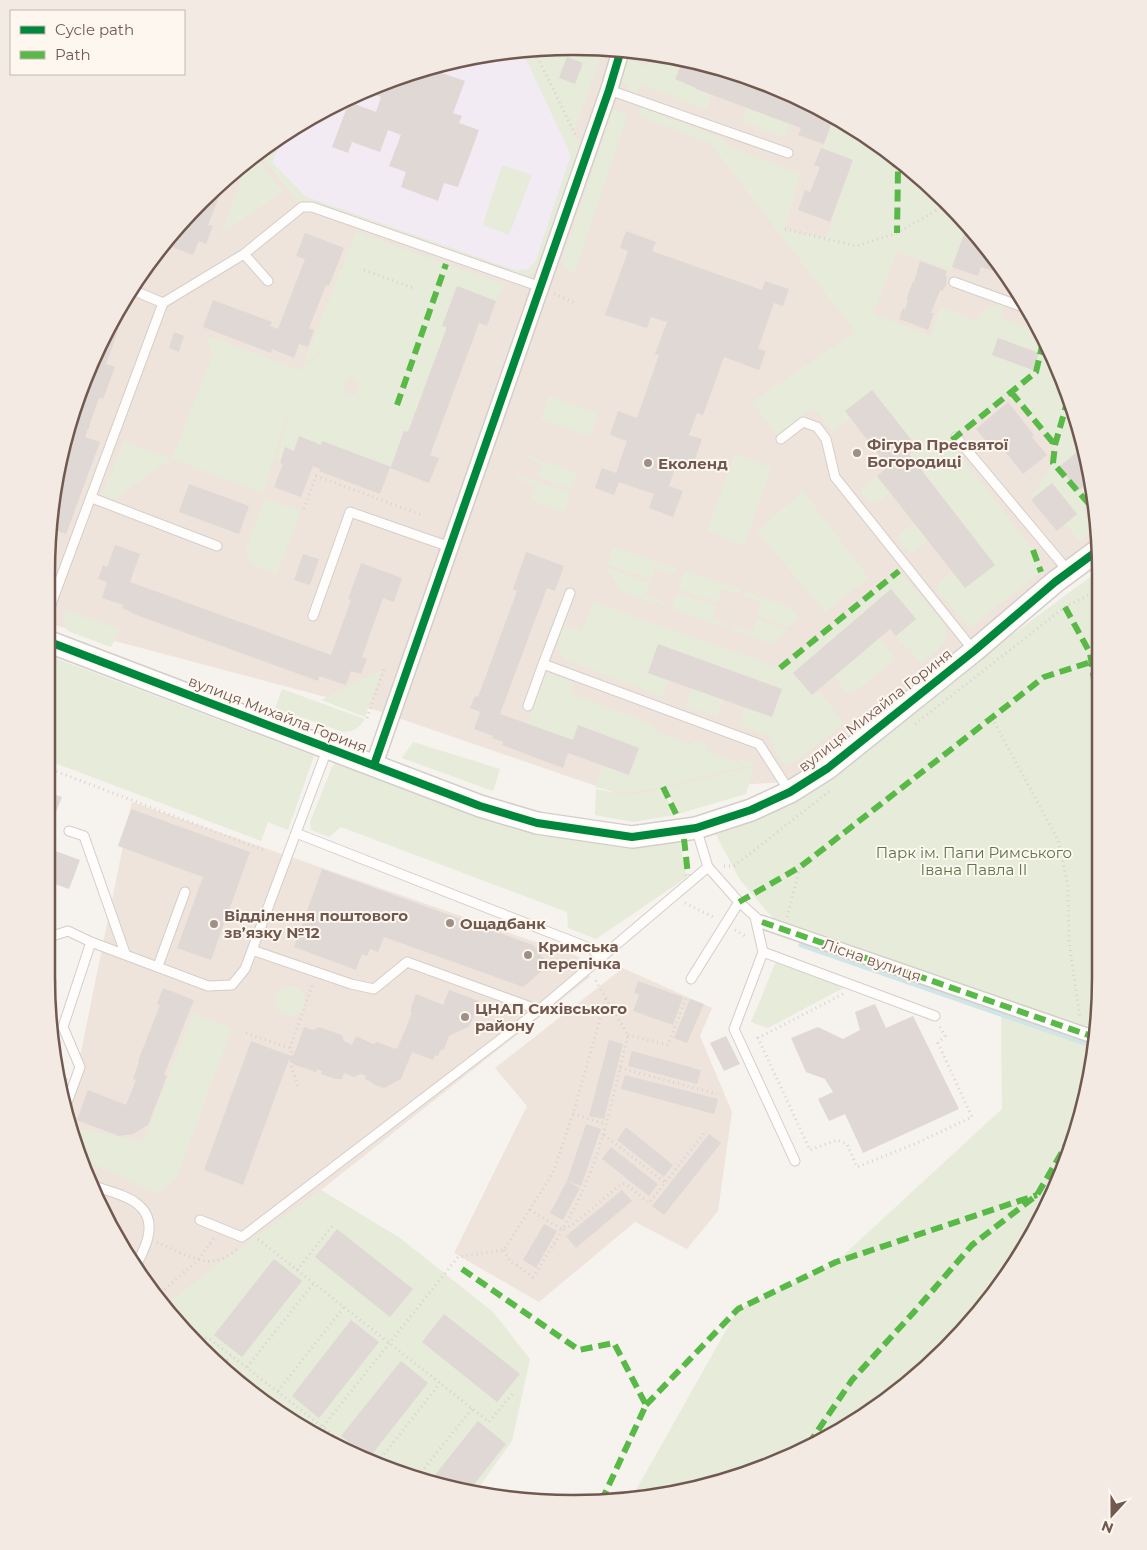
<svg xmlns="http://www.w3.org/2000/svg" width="1147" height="1550" font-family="Montserrat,sans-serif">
<rect width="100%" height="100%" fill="#f6f2ee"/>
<path fill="#eee4dc" d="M 539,47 L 643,51 L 743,74 L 837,117 L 921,177 L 992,253 L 1061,372 L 1096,504 L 1096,544 L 796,781 L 669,790 L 628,797 L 375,710 L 47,623 L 47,539 L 64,437 L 86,371 L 135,281 L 200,201 L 253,155 L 341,101 L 437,64 Z
M 132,802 L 579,957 L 590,977 L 321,1190 L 164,1306 L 117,1240 L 67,1120 Z
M 623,968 L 712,1008 L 700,1036 L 732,1112 L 718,1211 L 687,1249 L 635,1222 L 539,1302 L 454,1253 L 527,1106 L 495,1068 Z"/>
<path fill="#f2ebf3" d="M 522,50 L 571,155 L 536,261 L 529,269 L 517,271 L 306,197 L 272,163 L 282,137 L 341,101 L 437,64 Z"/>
<path fill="#e6ebda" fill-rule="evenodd" d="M 539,47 L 603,49 L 574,132 L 580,144 L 540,265 L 533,274 L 520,280 L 302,207 L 258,152 L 282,137 L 272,163 L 306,197 L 517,271 L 529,269 L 536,260 L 571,155 L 522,50 Z
M 652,53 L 672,58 L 671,61 L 681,65 L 676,79 L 711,95 L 706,110 L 641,84 L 637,94 C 618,82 620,79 626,58 L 647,66 Z
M 641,107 L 725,140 L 725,145 L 800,174 L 785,229 L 826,238 L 853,160 L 823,148 L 834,116 L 921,177 L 972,232 L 966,230 L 952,270 L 897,252 L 873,314 L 931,336 L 939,309 L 945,308 L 978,322 L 983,310 L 1006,302 L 1000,317 L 1037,331 L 1061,372 L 1081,449 L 1059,467 L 1055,465 L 1077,491 L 1090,481 L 1095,499 L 1081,511 L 1083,510 L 1096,528 L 1080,541 L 1065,524 L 1078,514 L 1052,483 L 1028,502 L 1053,463 L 1055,445 L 1011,393 L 952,441 L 954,447 L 1033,550 L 998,578 L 1033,551 L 1041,572 L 972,626 L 967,626 L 935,587 L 952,572 L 965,588 L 995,564 L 909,454 L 917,447 L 872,390 L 845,411 L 850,419 L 833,432 L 813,407 L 778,435 L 752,402 L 855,332 L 711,144 L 639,116 Z
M 747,108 L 789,124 L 784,137 L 742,122 Z
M 613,109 L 628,114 L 574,274 L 561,264 Z
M 254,155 L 283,192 L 222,233 L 249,158 Z
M 502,165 L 532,175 L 509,235 L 483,225 Z
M 356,232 L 506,285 L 496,301 L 458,286 L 443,326 L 447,327 L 408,432 L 404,431 L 390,469 L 390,467 L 322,441 L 321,445 L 300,436 L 294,451 L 285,448 L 280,462 L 276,461 L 294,392 L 263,493 L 172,459 L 112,500 L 102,496 L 124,441 L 172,459 L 213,354 L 205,335 L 300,370 L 355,329 L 303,365 ZM 349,378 L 354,378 L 359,382 L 359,391 L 355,395 L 347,394 L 344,390 L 344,382 Z
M 549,396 L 598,414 L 590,437 L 541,419 Z
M 735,454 L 771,468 L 744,545 L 707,531 Z
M 527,455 L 577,473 L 571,489 L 538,477 L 542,464 L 526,458 Z
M 519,475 L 570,493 L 564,512 L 530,500 L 535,485 L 517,479 Z
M 877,476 L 890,493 L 876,503 L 869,503 L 861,493 L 862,488 Z
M 803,491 L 869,578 L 825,612 L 757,531 Z
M 265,498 L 301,511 L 277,574 L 252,565 L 246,549 Z
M 914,523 L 928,541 L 913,553 L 909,553 L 897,539 L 899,535 Z
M 613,547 L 678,569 L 676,574 L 655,568 L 651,579 L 608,565 Z
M 607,568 L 650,583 L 646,596 L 666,603 L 665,606 L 621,591 Z
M 684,571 L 741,590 L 739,594 L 722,589 L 717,602 L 678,589 Z
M 899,571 L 943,622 L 908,649 L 896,636 L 916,619 L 891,589 L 793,673 L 812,695 L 818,690 L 844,724 L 793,763 L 787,765 L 780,760 L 776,754 L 770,737 L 739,725 L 746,707 L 781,688 L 658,644 L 648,672 L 669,680 L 662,697 L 565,659 C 556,649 558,641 561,628 L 566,626 L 581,632 L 593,602 L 780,668 Z
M 1097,572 L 1100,1011 L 1073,1146 L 1030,1240 L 970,1324 L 894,1395 L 775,1464 L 710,1486 L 631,1499 L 738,1309 L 836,1262 L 1002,1109 L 1001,1003 L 779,925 L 740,880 L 716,835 L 799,792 Z
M 746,592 L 790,607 L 799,618 L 788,627 L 757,616 L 761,602 L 744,596 Z
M 677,593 L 717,606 L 712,618 L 728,624 L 727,628 L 671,609 Z
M 64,610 L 120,629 L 111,647 L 70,632 L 65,628 Z
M 757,619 L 787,630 L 775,642 L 772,644 L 733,630 L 734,626 L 752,632 Z
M 943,623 C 953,644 935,651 921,663 L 909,649 Z
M 879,638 L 892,654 L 893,661 L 852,694 L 845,691 L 834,676 Z
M 47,655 L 314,756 L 288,830 L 268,822 L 261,841 L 47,760 Z
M 382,670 L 365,717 L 321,700 Z
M 550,673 L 571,681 L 573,685 L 571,694 L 654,725 L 655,731 L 691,745 L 696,740 L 705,743 L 707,751 L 737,762 L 744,759 L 756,764 L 663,787 L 626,793 L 595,787 L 603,765 L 638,748 L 578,726 L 573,740 L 527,724 L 545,678 Z
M 692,688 L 724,700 L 717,717 L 686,706 Z
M 282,689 L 365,719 C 359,728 353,732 343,732 L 275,708 Z
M 413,742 L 500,769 L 493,791 L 402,758 Z
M 336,762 L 478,813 L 679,839 L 687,877 L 596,939 L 568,928 L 567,912 L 341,827 L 329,837 L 311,830 L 310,822 L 332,767 Z
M 754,766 L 746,794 L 678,814 L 665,788 Z
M 596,789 L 627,795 L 663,789 L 675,815 L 633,822 L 595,815 Z
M 777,959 L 847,986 L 768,1028 L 751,1022 Z
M275 1001a15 15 0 1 1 30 0a15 15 0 1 1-30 0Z
M 193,1013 L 232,1028 L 176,1179 L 156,1193 L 84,1160 L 71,1130 L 72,1127 L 143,1142 Z
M 321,1190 L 400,1238 L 493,1312 L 530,1359 L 512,1441 L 474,1494 L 340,1449 L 226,1373 L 177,1324 L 164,1306 L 225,1259 Z"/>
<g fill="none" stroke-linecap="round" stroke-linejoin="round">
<path stroke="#d0e5e6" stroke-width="5" d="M 801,945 L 1093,1046"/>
</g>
<path fill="#dfd8d4" d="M 567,57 L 583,63 L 575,84 L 559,78 Z
M 672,58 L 743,74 L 834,116 L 824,144 L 798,135 L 801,128 L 696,89 L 696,88 L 675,79 L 681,65 L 671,61 Z
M 438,64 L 436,71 L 465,81 L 453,113 L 462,116 L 459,123 L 479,130 L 458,187 L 444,183 L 438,201 L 401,187 L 406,172 L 389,166 L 401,135 L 388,130 L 380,152 L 352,142 L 348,153 L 332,147 L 349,102 L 376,112 L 381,97 L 365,91 Z
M 821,148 L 853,160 L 830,222 L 798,210 L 805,190 L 810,192 L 820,167 L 814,165 Z
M 226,179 L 208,225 L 213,226 L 206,244 L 199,241 L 193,255 L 171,247 L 170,250 L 163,247 L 200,201 Z
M 966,229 L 972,232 L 992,253 L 1005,275 L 981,267 L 978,276 L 952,267 Z
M 626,231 L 656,242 L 652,251 L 762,290 L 765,281 L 789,289 L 783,306 L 774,303 L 758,349 L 766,351 L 759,370 L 724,357 L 703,415 L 697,413 L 689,435 L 702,439 L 693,465 L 678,460 L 669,486 L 683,491 L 673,517 L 649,508 L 654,494 L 619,482 L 614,495 L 595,488 L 602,468 L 616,473 L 627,441 L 610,435 L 618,411 L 637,418 L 659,355 L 655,354 L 667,322 L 651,317 L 647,328 L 605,315 L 628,251 L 620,248 Z
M 305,233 L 344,248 L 329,286 L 326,285 L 309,328 L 314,330 L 308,347 L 299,344 L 294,358 L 272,349 L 271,353 L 203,327 L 213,300 L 272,322 L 270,326 L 278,329 L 305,259 L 296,256 Z
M 920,261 L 947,271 L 945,276 L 947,277 L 946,285 L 942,291 L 940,290 L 931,313 L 934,313 L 928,330 L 899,319 L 903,308 L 905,309 L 908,301 L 906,300 L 913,281 L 914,282 Z
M 457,286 L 496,301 L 487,326 L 479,323 L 430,455 L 439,458 L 429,483 L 390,468 L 380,494 L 319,471 L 320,469 L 313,466 L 301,497 L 274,487 L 283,464 L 280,463 L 285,447 L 294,451 L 299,436 L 321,445 L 322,441 L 391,467 L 404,431 L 408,432 L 447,327 L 442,326 Z
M 119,311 L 114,327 L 119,328 L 106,364 L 115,367 L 103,399 L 99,398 L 85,437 L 100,442 L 66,534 L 49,528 L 64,437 L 86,371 Z
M 174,332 L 184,336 L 179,352 L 169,348 Z
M 998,338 L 1039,353 L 1033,370 L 992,355 Z
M 872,390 L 917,447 L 909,454 L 995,565 L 965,588 L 877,476 L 888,467 L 845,411 Z
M 1008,402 L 1034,435 L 1032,437 L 1047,455 L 1023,474 L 999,444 L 993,449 L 976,429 Z
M 1081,449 L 1090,481 L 1078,491 L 1059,467 Z
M 1052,483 L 1077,514 L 1057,531 L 1031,500 Z
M 189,484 L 249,506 L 239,534 L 179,512 Z
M 115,545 L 140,554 L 130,582 L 331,655 L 351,600 L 348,599 L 361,563 L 402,578 L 394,602 L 383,598 L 362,657 L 367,659 L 361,674 L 351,671 L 346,685 L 319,676 L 318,681 L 131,613 L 132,612 L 122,608 L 123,605 L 102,598 L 107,582 L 98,579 L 103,565 L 107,567 Z
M 526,552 L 564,566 L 555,591 L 547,588 L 500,714 L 573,740 L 578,725 L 639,748 L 629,775 L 568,753 L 563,768 L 502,745 L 503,742 L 492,738 L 493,736 L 474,729 L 480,712 L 470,708 L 475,696 L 478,697 L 517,591 L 513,589 Z
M 303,554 L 319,559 L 310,585 L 294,580 Z
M 891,589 L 916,619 L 896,636 L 890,629 L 812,695 L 793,673 Z
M 658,644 L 782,689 L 772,717 L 648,673 Z
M 47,792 L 62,797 L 50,827 L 47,826 Z
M 131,809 L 250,852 L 211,960 L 177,948 L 203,877 L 118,846 Z
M 47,848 L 80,860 L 69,889 L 46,881 Z
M 322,869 L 533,945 L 549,965 L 523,987 L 384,937 L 378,952 L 370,949 L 367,956 L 362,954 L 356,970 L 294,947 Z
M 46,977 L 57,981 L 50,1001 Z
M 638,981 L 683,997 L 673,1025 L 633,1011 L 639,995 L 634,993 Z
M 163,988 L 194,1000 L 164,1075 L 167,1076 L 148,1125 L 133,1134 L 119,1136 L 77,1120 L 88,1090 L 126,1105 L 136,1080 L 133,1079 L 139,1062 L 138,1061 L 160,1005 L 157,1004 Z
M 449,990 L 479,1001 L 470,1026 L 449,1036 L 444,1049 L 440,1051 L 438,1056 L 435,1055 L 433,1060 L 412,1052 L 401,1079 L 384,1088 L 373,1084 L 371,1082 L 365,1079 L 366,1076 L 361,1074 L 354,1077 L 344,1073 L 342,1079 L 336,1079 L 321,1074 L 322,1071 L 319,1070 L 317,1069 L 316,1072 L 293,1064 L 289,1059 L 243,1185 L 204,1170 L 251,1041 L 291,1056 L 294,1054 L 304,1027 L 313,1030 L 319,1027 L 342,1035 L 344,1041 L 352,1045 L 356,1036 L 373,1044 L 377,1042 L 395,1049 L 398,1047 L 408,1023 L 412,1012 L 410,1011 L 416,994 L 443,1005 Z
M 690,999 L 704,1004 L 687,1043 L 674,1038 Z
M 875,1004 L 886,1028 L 913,1016 L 959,1109 L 863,1153 L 845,1114 L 829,1121 L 818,1099 L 833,1092 L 825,1079 L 806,1072 L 791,1038 L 818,1027 L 843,1039 L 860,1030 L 855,1012 Z
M 726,1036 L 740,1064 L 724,1071 L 710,1043 Z
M 609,1040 L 623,1044 L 604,1119 L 589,1116 Z
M 632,1051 L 701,1070 L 697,1084 L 628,1066 Z
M 59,1075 L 68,1079 L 64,1091 L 61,1090 Z
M 625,1075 L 718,1099 L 714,1114 L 621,1089 Z
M 586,1124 L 601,1129 L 581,1186 L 567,1181 L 580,1188 L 563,1220 L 550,1213 L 567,1181 Z
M 626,1127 L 673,1165 L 664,1177 L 617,1140 Z
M 709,1134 L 721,1143 L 664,1215 L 652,1206 Z
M 611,1147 L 658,1184 L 649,1196 L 602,1159 Z
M 622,1190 L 632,1201 L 576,1248 L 566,1236 Z
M 544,1224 L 557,1231 L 536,1268 L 523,1260 Z
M 337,1229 L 413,1289 L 390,1317 L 315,1257 Z
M 274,1259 L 302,1281 L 242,1357 L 214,1335 Z
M 444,1314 L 520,1374 L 497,1402 L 422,1342 Z
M 351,1320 L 379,1342 L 319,1418 L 292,1396 Z
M 401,1361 L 428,1383 L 369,1458 L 341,1436 Z
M 478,1421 L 506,1444 L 467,1493 L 431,1480 Z"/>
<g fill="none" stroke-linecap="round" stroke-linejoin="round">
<g stroke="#d4cec9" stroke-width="11">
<path id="service" d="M 609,90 L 788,153
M 244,254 L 268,281
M 954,282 L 1023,307
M 130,289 L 163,303
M 956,437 L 1069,572
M 781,439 L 803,422 L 817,427 L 826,439 L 835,477 L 974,651
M 92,498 L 217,546
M 570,593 L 543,664 L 759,744 L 790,792
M 47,615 L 163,303 L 244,254 L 302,207 L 312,207 L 541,287
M 313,616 L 350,512 L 450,547
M 528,706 L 543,664
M 696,828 L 708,867 L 739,902 L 759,920
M 69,831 L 84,836 L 125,953
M 296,833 L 592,949 L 602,959
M 755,917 L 763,952 L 734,1029 L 795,1161
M 46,938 L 68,931 L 91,942 L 208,986 L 232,985 L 245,969 L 328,747
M 252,950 L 351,984 L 374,989 L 407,962 L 539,1010
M 763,952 L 935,1016
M 158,966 L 185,892
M 691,979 L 739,902
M 64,1111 L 80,1067 L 63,1027 L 91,942
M 94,1186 C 120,1195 156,1201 148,1237 C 146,1247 140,1257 136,1266
M 200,1220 L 242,1237 L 539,1010 L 708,867"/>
</g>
<g stroke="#d4cec9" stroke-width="15">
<path id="pedestrian" d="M 762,922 L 1094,1037"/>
</g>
<g stroke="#d4cec9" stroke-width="19">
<path id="minor" d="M 374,765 L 609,90 L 621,50"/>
</g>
<g stroke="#d4cec9" stroke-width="24">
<path id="tertiary" d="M 47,641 L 480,806 L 537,823 L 632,837 L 696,828 L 751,810 L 790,792 L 828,768 L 974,651 L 1055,582 L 1097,551"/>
</g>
<path stroke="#d9d2d0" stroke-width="3" stroke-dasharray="1 4" stroke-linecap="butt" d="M 533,48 L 576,136
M 785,229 L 856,246 L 897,233 L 947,204
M 364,270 L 413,288
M 554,294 L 575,303
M 88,427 L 92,429
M 304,509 L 316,476 L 422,515
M 367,718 L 385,666
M 992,718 L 1058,840 L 1068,885 L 1069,942 L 1080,1018
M 915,724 L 1065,607 L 1097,591
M 47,768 L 266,851
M 724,866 L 734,866 L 831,790
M 685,903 L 715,918
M 787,917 L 800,867
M 735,930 L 747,937
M 843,994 L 758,1038 L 810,1150 L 837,1140 L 847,1144 L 857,1167 L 917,1143 L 972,1117 L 938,1043 L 945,1036 L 939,1025
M 246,1033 L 290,1048 L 292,1055
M 628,1035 L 668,1045 L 686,998
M 290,1048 L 313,983
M 291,1061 L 291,1066 L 298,1086
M 620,1068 L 717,1094
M 573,1114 L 606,1124
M 604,1135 L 666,1183
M 530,1210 L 563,1230 L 575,1223 L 621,1184 L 626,1184 L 649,1203 L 705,1132
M 258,1239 L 489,1422 L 514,1392
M 157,1242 C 171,1248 200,1264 214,1261 C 223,1260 232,1253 239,1248
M 504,1250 L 509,1260 L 533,1277 C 551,1249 569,1221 583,1190 C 605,1141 615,1087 628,1035 L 594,978
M 297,1270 L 333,1225
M 157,1296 L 199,1259 L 214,1238
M 186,1333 L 210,1339 L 360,1456
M 247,1367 L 314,1283
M 221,1368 L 231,1355
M 278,1391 L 344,1307
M 317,1434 L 458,1257 L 504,1250 L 553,1173 L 573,1114 L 606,998
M 378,1462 L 440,1383
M 418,1476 L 472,1409"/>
<use href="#service" stroke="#fefdfc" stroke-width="9"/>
<use href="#pedestrian" stroke="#fefdfc" stroke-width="12"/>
<use href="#minor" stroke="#fefdfc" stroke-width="16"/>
<use href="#tertiary" stroke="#fefdfc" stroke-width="21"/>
<path stroke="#58b947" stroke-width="6" stroke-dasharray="12 6" stroke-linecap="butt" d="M 891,155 L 898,171 L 897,233
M 1011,392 L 1055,445
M 1068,399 L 1055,445 L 1053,463 L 1089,504
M 397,405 L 446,264
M 952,440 L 1036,372 L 1043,342
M 1033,550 L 1041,572
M 1065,607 L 1090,653 L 1098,705
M 780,668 L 899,571
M 663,787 L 677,816
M 684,839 L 688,875
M 739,902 L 800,867 L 1044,677 L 1097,660
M 762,922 L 1094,1037
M 462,1269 L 579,1350 L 614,1343 L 646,1405 L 601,1502
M 646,1405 L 738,1309 L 836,1262 L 1037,1195
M 808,1445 L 852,1380 L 914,1312 L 972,1245 L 1037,1195 L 1076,1128"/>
<g stroke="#fdf7f0" stroke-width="11">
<path id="cycleway" d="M 47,641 L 480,806 L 537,823 L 632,837 L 696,828 L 751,810 L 790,792 L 828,768 L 974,651 L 1055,582 L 1097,551
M 374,765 L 609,90 L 621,50"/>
</g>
<use href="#cycleway" stroke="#00873e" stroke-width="8"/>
</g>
<g fill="#a08f87" stroke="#fdf7f0" stroke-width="2">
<circle cx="857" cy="453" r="5"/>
<circle cx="648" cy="463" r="5"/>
<circle cx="450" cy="923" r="5"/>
<circle cx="214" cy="924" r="5"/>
<circle cx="528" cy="955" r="5"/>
<circle cx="465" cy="1017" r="5"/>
</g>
<g text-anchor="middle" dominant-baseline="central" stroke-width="4" stroke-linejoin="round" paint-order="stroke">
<g font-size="15" font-weight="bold" fill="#725950" stroke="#fdf7f0" text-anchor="start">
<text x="867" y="444">Фігура Пресвятої<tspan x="867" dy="17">Богородиці</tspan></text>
<text x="658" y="463">Еколенд</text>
<text x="224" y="915">Відділення поштового<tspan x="224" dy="17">зв’язку №12</tspan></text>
<text x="460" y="923">Ощадбанк</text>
<text x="538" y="946">Кримська<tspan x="538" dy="17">перепічка</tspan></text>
<text x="475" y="1008">ЦНАП Сихівського<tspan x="475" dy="17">району</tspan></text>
</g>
<g font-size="15" fill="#725950" stroke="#fdf7f0">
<text transform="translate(875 710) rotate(-38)">вулиця Михайла Гориня</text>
<text transform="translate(278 714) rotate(21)">вулиця Михайла Гориня</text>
<text transform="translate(872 960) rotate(19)">Лісна вулиця</text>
</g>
<g font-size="15" fill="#5a764a" stroke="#fdf7f0">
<text x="974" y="852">Парк ім. Папи Римського<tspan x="974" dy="17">Івана Павла ІІ</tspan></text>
</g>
</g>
<path d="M0 0H1147V1550H0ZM573 55H574A518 518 0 0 1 1092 573V977A518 518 0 0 1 574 1495H573A518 518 0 0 1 55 977V573A518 518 0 0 1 573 55Z" fill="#f2eae3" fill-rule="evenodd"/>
<path fill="none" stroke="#725950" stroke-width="2.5" d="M573 55H574A518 518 0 0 1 1092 573V977A518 518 0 0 1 574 1495H573A518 518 0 0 1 55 977V573A518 518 0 0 1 573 55Z"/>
<rect x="10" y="10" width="175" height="65" fill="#fdf7f0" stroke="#c5b8b0"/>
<rect x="20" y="26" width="25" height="8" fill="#00873e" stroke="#c5b8b0"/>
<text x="55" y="35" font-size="15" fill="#725950">Cycle path</text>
<rect x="20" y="51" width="25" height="8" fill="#58b947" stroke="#c5b8b0"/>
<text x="55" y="60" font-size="15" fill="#725950">Path</text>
<g transform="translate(1112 1515) rotate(201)" stroke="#fdf7f0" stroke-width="4" paint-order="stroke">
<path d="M0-4L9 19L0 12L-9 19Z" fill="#725950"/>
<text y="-8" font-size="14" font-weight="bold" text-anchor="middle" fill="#725950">N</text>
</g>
</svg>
